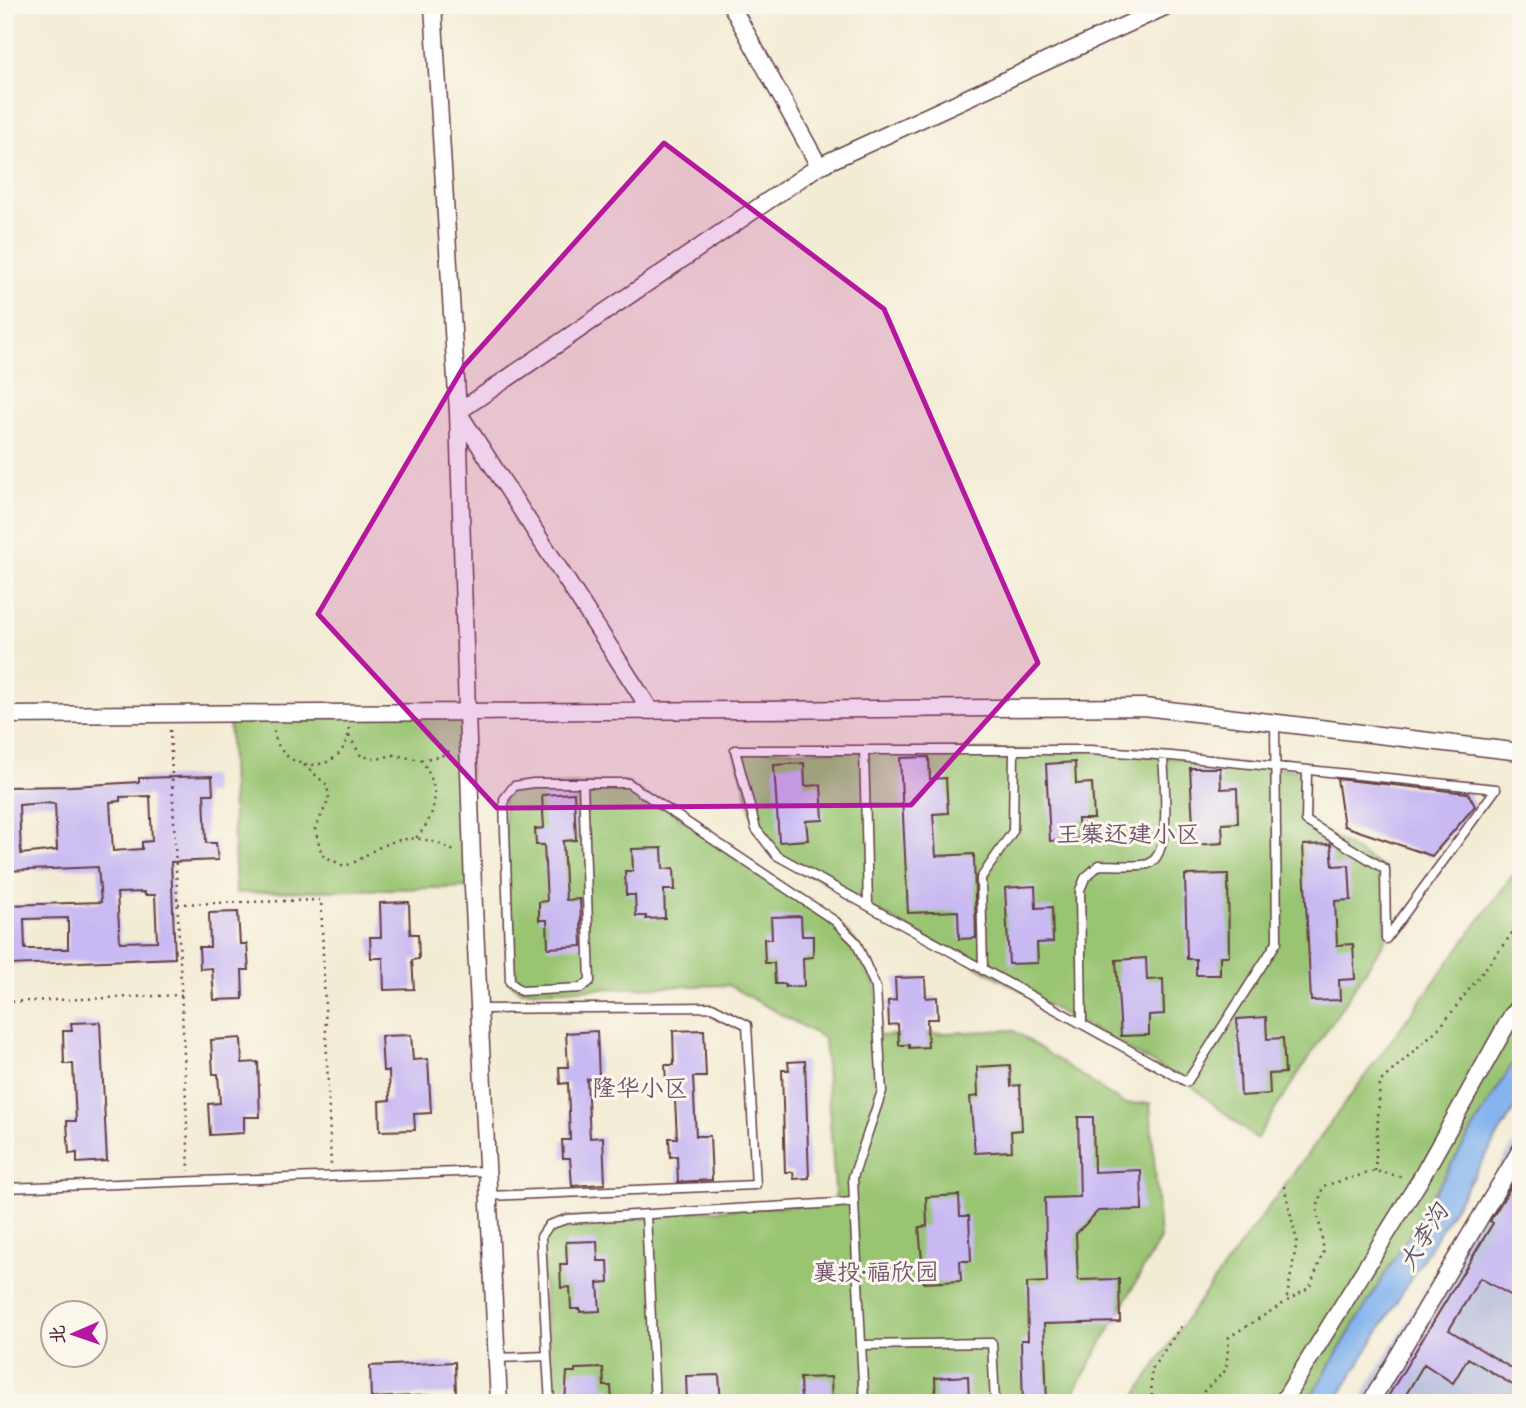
<svg xmlns="http://www.w3.org/2000/svg" width="1526" height="1408" font-family="Itim,'LXGW WenKai TC',sans-serif">
<rect width="100%" height="100%" fill="#fbf7ec"/>
<filter id="ink" filterUnits="userSpaceOnUse"><feTurbulence type="fractalNoise" baseFrequency=".0143" numOctaves="2"/><feDisplacementMap in="SourceGraphic" scale="14" xChannelSelector="R" yChannelSelector="G"/><feConvolveMatrix kernelMatrix="1 2 1 2 8 2 1 2 1" color-interpolation-filters="sRGB"/></filter>
<filter id="wash" filterUnits="userSpaceOnUse"><feTurbulence type="fractalNoise" baseFrequency=".00686" numOctaves="4" result="noise"/><feDisplacementMap in="SourceGraphic" scale="28" xChannelSelector="R" yChannelSelector="G"/><feGaussianBlur stdDeviation="1.57" result="paint"/><feColorMatrix in="noise" values="0 0 0 0 0 0 0 0 0 0 0 0 0 0 0 0 0 1.4 0 .05"/><feComposite in="paint" operator="in"/></filter>
<g filter="url(#wash)">
<rect width="100%" height="100%" fill="#f3ecd5"/>
<path fill="#bdc3de" d="M 1520,1132 L 1521,1403 L 1358,1403 Z"/>
<path fill="#99c472" stroke="#72724e" stroke-width="2" d="M 467,712 L 473,887 L 236,893 L 229,714 Z
M 735,750 L 1090,750 L 1307,771 L 1307,821 L 1385,869 L 1386,939 L 1256,1139 L 1187,1082 L 776,855 L 756,829 Z
M 628,783 L 835,921 L 856,942 L 876,988 L 879,1036 L 1013,1030 L 1124,1104 L 1150,1103 L 1160,1239 L 1068,1403 L 550,1403 L 541,1237 L 549,1225 L 567,1219 L 836,1203 L 824,1038 L 728,985 L 521,991 L 510,982 L 504,799 L 514,786 Z
M 1521,864 L 1521,1050 L 1307,1403 L 1131,1403 L 1184,1322 Z"/>
<path fill="#84b3ee" stroke="#67698c" stroke-width="2" d="M 1521,1050 L 1521,1098 L 1335,1403 L 1307,1403 Z"/>
<g id="blocks">
<path fill="#c9b9f2" fill-rule="evenodd" d="M 929,757 L 930,779 L 946,778 L 948,813 L 933,814 L 936,856 L 974,854 L 976,938 L 959,939 L 958,911 L 908,913 L 900,758 Z
M 1075,762 L 1076,784 L 1092,783 L 1094,819 L 1078,819 L 1079,839 L 1050,841 L 1046,764 Z
M 804,763 L 805,786 L 821,785 L 823,820 L 806,821 L 808,840 L 779,842 L 774,765 Z
M 1190,768 L 1220,768 L 1221,789 L 1237,788 L 1238,823 L 1222,824 L 1223,843 L 1194,845 Z
M 212,776 L 213,794 L 204,794 L 206,843 L 216,843 L 218,860 L 171,862 L 175,958 L 10,965 L 9,905 L 101,902 L 98,867 L 6,871 L 5,787 L 72,786 L 139,782 L 139,778 ZM 150,796 L 152,841 L 142,842 L 142,849 L 113,851 L 110,802 L 120,801 L 120,797 ZM 45,803 L 55,804 L 57,850 L 21,854 L 19,805 ZM 144,892 L 145,895 L 155,895 L 157,941 L 120,942 L 117,893 ZM 68,918 L 68,949 L 25,949 L 24,919 Z
M 1337,779 L 1468,793 L 1475,806 L 1432,856 L 1344,826 Z
M 574,793 L 576,840 L 563,841 L 566,900 L 580,899 L 582,946 L 548,948 L 547,920 L 539,920 L 539,902 L 547,901 L 544,845 L 536,845 L 535,829 L 544,828 L 542,795 Z
M 1331,844 L 1333,866 L 1349,865 L 1351,900 L 1335,901 L 1337,945 L 1353,944 L 1355,979 L 1339,980 L 1340,1000 L 1311,1001 L 1303,845 Z
M 662,848 L 663,869 L 674,868 L 675,890 L 664,890 L 665,918 L 646,919 L 646,916 L 636,916 L 635,895 L 626,895 L 625,871 L 633,871 L 632,849 Z
M 1228,874 L 1229,956 L 1220,956 L 1220,975 L 1196,975 L 1196,959 L 1187,959 L 1185,875 Z
M 1035,886 L 1036,908 L 1052,907 L 1053,942 L 1037,943 L 1038,963 L 1009,964 L 1005,888 Z
M 409,902 L 410,934 L 418,934 L 419,959 L 412,960 L 414,989 L 384,990 L 383,958 L 371,958 L 370,937 L 381,937 L 380,903 Z
M 238,912 L 240,944 L 247,944 L 249,970 L 242,970 L 243,999 L 214,1000 L 212,968 L 200,969 L 199,947 L 210,947 L 209,913 Z
M 801,916 L 802,936 L 813,936 L 813,957 L 803,958 L 804,986 L 785,987 L 785,984 L 775,984 L 774,963 L 765,963 L 764,939 L 772,939 L 771,917 Z
M 1146,958 L 1147,980 L 1163,979 L 1164,1014 L 1149,1015 L 1149,1035 L 1121,1036 L 1116,960 Z
M 925,977 L 926,998 L 937,997 L 938,1019 L 927,1019 L 928,1047 L 909,1048 L 909,1045 L 899,1045 L 898,1024 L 889,1025 L 888,1001 L 896,1000 L 895,978 Z
M 1266,1017 L 1267,1039 L 1283,1038 L 1285,1073 L 1269,1074 L 1270,1094 L 1241,1096 L 1237,1019 Z
M 100,1022 L 107,1161 L 77,1163 L 77,1153 L 69,1154 L 67,1121 L 76,1121 L 73,1064 L 64,1064 L 63,1031 L 72,1031 L 71,1023 Z
M 704,1030 L 706,1077 L 693,1077 L 696,1136 L 710,1136 L 712,1180 L 678,1182 L 677,1156 L 670,1157 L 669,1138 L 677,1138 L 674,1081 L 666,1082 L 665,1065 L 674,1065 L 673,1031 Z
M 597,1031 L 599,1078 L 587,1079 L 590,1138 L 603,1137 L 605,1184 L 572,1186 L 570,1158 L 563,1158 L 562,1140 L 570,1140 L 568,1083 L 560,1084 L 559,1067 L 568,1067 L 566,1033 Z
M 411,1035 L 413,1060 L 428,1059 L 431,1113 L 414,1114 L 415,1130 L 380,1131 L 379,1101 L 390,1100 L 389,1071 L 383,1071 L 381,1036 Z
M 241,1038 L 242,1063 L 258,1062 L 260,1117 L 244,1117 L 244,1133 L 210,1135 L 208,1104 L 220,1103 L 218,1074 L 213,1074 L 211,1040 Z
M 805,1061 L 809,1178 L 794,1179 L 793,1172 L 785,1172 L 782,1070 L 789,1070 L 788,1062 Z
M 1010,1065 L 1011,1086 L 1020,1085 L 1022,1130 L 1011,1131 L 1012,1151 L 975,1153 L 970,1097 L 978,1096 L 977,1067 Z
M 1078,1117 L 1093,1117 L 1094,1172 L 1141,1170 L 1142,1210 L 1098,1211 L 1076,1234 L 1078,1280 L 1119,1279 L 1120,1322 L 1044,1324 L 1047,1403 L 1023,1403 L 1021,1340 L 1028,1340 L 1027,1283 L 1047,1282 L 1045,1198 L 1080,1197 Z
M 1521,1170 L 1521,1271 L 1515,1279 L 1521,1282 L 1521,1301 L 1480,1278 L 1449,1330 L 1521,1374 L 1521,1390 L 1468,1358 L 1453,1383 L 1424,1364 L 1401,1403 L 1384,1403 L 1493,1223 L 1490,1221 Z
M 959,1195 L 960,1216 L 969,1216 L 971,1261 L 960,1261 L 961,1281 L 924,1283 L 919,1227 L 927,1226 L 926,1197 Z
M 597,1241 L 598,1261 L 608,1261 L 609,1282 L 598,1283 L 600,1311 L 580,1312 L 580,1309 L 571,1309 L 570,1287 L 561,1288 L 560,1264 L 567,1264 L 566,1242 Z
M 455,1362 L 456,1394 L 371,1398 L 370,1366 Z
M 603,1368 L 604,1386 L 611,1386 L 612,1403 L 565,1403 L 567,1372 L 575,1372 L 575,1369 Z
M 719,1375 L 721,1403 L 687,1403 L 686,1376 Z
M 968,1376 L 969,1403 L 936,1403 L 935,1378 Z
M 831,1377 L 832,1403 L 801,1403 L 800,1378 Z"/>
</g>
</g>
<g filter="url(#ink)">
<use href="#blocks" fill-opacity="0" stroke="#633e44" stroke-width="2"/>
<g fill="none" stroke-linecap="round" stroke-linejoin="round">
<g stroke="#633e44" stroke-width="11">
<path id="lane" d="M 1275,722 L 1277,942 L 1187,1082 L 776,855 L 756,829 L 735,750 L 1090,750 L 1171,756 L 1496,789 L 1386,939 L 1385,869 L 1306,821 L 1307,771
M 864,750 L 868,905
M 983,970 L 981,878 L 1013,831 L 1014,750
M 479,1009 L 712,1007 L 747,1025 L 756,1185 L 488,1196
M 1082,1024 L 1080,890 L 1085,878 L 1099,865 C 1111,865 1137,867 1148,864 C 1173,855 1164,778 1163,756
M 5,1188 L 487,1171
M 854,1202 L 864,1403
M 646,1214 L 655,1403
M 861,1345 L 992,1343 L 995,1403
M 547,1356 L 550,1403
M 497,1358 L 547,1356 L 541,1237 L 549,1225 L 567,1219 L 854,1202 L 853,1177 L 882,1091 L 876,988 L 856,942 L 835,921 L 628,783 L 533,783 L 514,786 L 504,799 L 510,982 L 521,991 L 581,988 L 590,981 L 583,783"/>
</g>
<g stroke="#633e44" stroke-width="19">
<path id="street" d="M 731,5 L 819,166 L 1169,5
M 651,711 L 458,412 L 819,166
M 5,715 L 467,712 L 458,412 L 433,5
M 499,1403 L 473,887 L 467,712 L 1144,707 L 1521,752
M 1282,1403 L 1420,1180 L 1512,1015 L 1521,1004
M 1370,1403 L 1521,1149"/>
</g>
<path stroke="#633e44" stroke-width="2.5" stroke-dasharray="2 5" stroke-linecap="butt" d="M 170,730 L 189,1171
M 274,731 C 279,776 347,777 349,728
M 349,736 L 361,756 L 377,759 L 393,755 L 421,760 C 441,787 438,814 416,838
M 421,760 L 443,755 L 451,750
M 304,765 L 327,785 L 329,799 L 315,829 L 322,855 L 344,866 C 361,861 364,855 378,848 C 406,833 431,837 457,853
M 178,904 L 321,900 L 331,1166
M 5,1002 L 182,995
M 1375,1171 L 1380,1082 L 1441,1026 L 1521,922
M 1284,1186 L 1297,1241 L 1286,1302
M 1152,1403 L 1151,1370 L 1184,1322
M 1198,1403 L 1197,1398 L 1226,1370 L 1229,1337 L 1310,1287 L 1324,1251 L 1317,1209 L 1323,1186 L 1375,1171 L 1403,1177"/>
<use href="#lane" stroke="#fff" stroke-width="8"/>
<use href="#street" stroke="#fff" stroke-width="16"/>
</g>
</g>
<path fill="#b5179e" fill-opacity="0.2" stroke="#b5179e" stroke-width="5" stroke-linejoin="round" d="M 664,143 L 884,309 L 1038,663 L 911,805 L 497,808 L 318,614 L 464,366 Z"/>
<g text-anchor="middle" dominant-baseline="central" stroke-width="6" stroke-linejoin="round" paint-order="stroke">
<g font-size="24" fill="#765571" stroke="#fbf7ec">
<text x="1128" y="833">王寨还建小区</text>
<text x="640" y="1087">隆华小区</text>
<text x="876" y="1271">襄投·福欣园</text>
</g>
<g font-size="24" font-style="italic" fill="#5e536f" stroke="#fbf7ec">
<text transform="translate(1423 1237) rotate(-59)">大李沟</text>
</g>
</g>
<rect width="1526" height="1408" fill="none" stroke="#fbf7ec" stroke-width="28"/>
<g transform="translate(74 1334) rotate(268)"><circle r="33" fill="#fbf7ec" stroke="#b4a19f" stroke-width="2"/>
<path d="M0-5L12 26L0 18L-12 26Z" fill="#b5179e"/>
<text y="-10" font-size="19" font-weight="bold" text-anchor="middle" fill="#4a1f2b">北</text>
</g>
</svg>
